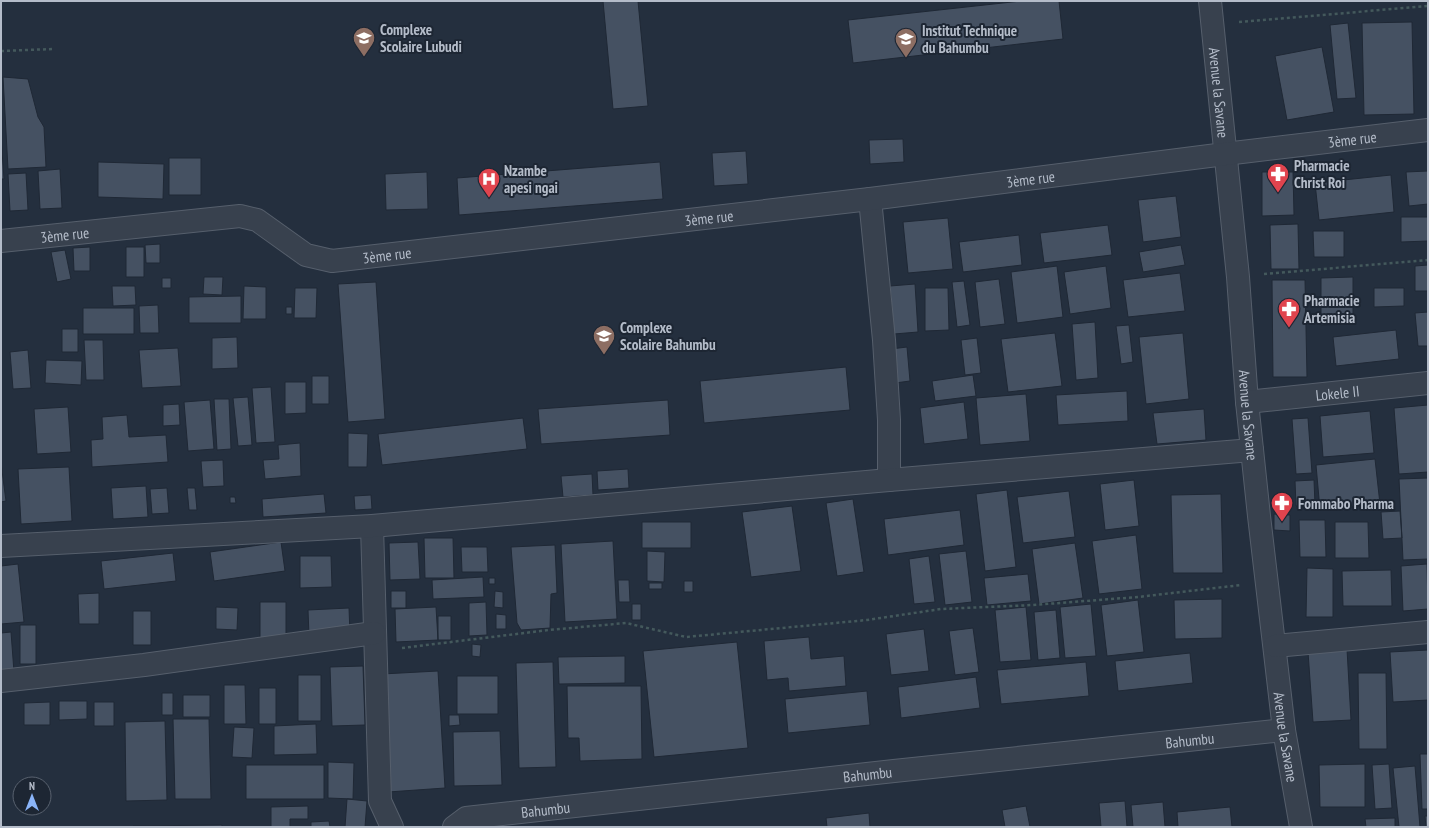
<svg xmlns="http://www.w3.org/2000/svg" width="1429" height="828" font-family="'PT Sans Narrow',sans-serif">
<rect width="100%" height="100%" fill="#242f3e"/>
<path fill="#455162" stroke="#1f2835" d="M 603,1 L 638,1 L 648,106 L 613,109 Z
M 1021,1 L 1059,1 L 1063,39 L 853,63 L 848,20 Z
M 1412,22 L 1414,114 L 1364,115 L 1362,23 Z
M 1348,23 L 1356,98 L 1337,99 L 1330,25 Z
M 1322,47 L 1334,112 L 1287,120 L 1275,56 Z
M 3,77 L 28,79 L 38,117 L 44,127 L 46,167 L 8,169 Z
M 1,137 L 4,179 L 1,179 Z
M 903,139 L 904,162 L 870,164 L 869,140 Z
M 746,151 L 748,184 L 714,186 L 712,153 Z
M 169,158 L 201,158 L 201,195 L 169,195 Z
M 98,162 L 164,164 L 163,199 L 98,197 Z
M 660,162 L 663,199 L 459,215 L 457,178 Z
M 60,169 L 62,208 L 40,209 L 38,171 Z
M 1428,171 L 1428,204 L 1409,206 L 1406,172 Z
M 427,172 L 428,209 L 386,210 L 385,174 Z
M 1262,172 L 1293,172 L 1294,215 L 1262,216 Z
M 26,173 L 28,210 L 10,211 L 8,174 Z
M 1391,175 L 1394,212 L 1319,220 L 1315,183 Z
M 1176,196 L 1181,237 L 1143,242 L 1138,200 Z
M 1401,217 L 1428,217 L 1428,241 L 1401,242 Z
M 948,218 L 953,269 L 908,273 L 903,222 Z
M 1298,224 L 1299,269 L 1271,269 L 1270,225 Z
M 1108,225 L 1112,255 L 1044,263 L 1040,233 Z
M 1313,231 L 1344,231 L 1344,257 L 1314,257 Z
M 1019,235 L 1022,265 L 963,272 L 959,242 Z
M 160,244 L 160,263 L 146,263 L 145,245 Z
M 1181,245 L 1185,265 L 1143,272 L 1139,252 Z
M 90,247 L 90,271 L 74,271 L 73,248 Z
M 126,247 L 144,247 L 144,277 L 126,277 Z
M 65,250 L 71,279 L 57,282 L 51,252 Z
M 1428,265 L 1428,291 L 1415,291 L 1415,266 Z
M 1057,266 L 1063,317 L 1017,323 L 1011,272 Z
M 1106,266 L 1111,308 L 1070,314 L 1064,272 Z
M 1180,273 L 1185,311 L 1128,317 L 1123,280 Z
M 204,277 L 223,277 L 222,295 L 203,294 Z
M 1353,277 L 1353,324 L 1321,325 L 1321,278 Z
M 162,278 L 171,278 L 171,288 L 162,288 Z
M 999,279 L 1005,324 L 980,327 L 975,282 Z
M 1272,280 L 1305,280 L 1307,377 L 1273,377 Z
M 964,281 L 970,325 L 957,327 L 952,282 Z
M 376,282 L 385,419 L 348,422 L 338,284 Z
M 915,284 L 918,332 L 894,334 L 890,286 Z
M 112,286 L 135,286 L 136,305 L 113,306 Z
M 244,286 L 266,287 L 266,319 L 243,319 Z
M 295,288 L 317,288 L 316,318 L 294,318 Z
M 925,288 L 948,288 L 949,330 L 925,331 Z
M 1374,288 L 1404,288 L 1404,306 L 1374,307 Z
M 241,296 L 241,323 L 189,323 L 189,297 Z
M 158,305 L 159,333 L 140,333 L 139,306 Z
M 286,307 L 292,307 L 292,314 L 286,314 Z
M 83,308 L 134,308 L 134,334 L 83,334 Z
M 1428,312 L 1428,346 L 1418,346 L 1415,313 Z
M 1095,322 L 1098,378 L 1076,380 L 1072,324 Z
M 1129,325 L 1133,362 L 1121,364 L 1116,326 Z
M 62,329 L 78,329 L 78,352 L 62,352 Z
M 1396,330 L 1399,359 L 1336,366 L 1333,337 Z
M 1055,333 L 1062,386 L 1008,392 L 1001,339 Z
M 1183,333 L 1189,399 L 1146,404 L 1139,337 Z
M 237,337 L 238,368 L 212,369 L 212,338 Z
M 977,338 L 981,373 L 965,375 L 961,340 Z
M 84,340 L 103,340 L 104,380 L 86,380 Z
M 907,347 L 910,381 L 895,383 L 891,349 Z
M 178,348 L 181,386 L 142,388 L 139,350 Z
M 28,350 L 31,388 L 13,389 L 10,352 Z
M 46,360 L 82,361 L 81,385 L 45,383 Z
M 846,367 L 850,410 L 704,423 L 700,381 Z
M 973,375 L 976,396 L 935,401 L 932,381 Z
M 312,376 L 329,376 L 329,404 L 312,404 Z
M 285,382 L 306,382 L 306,413 L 285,414 Z
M 271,387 L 275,442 L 256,443 L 252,388 Z
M 1127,391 L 1128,421 L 1058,425 L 1056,395 Z
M 1026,394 L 1030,441 L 980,445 L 976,398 Z
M 248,397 L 252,445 L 238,446 L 233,398 Z
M 214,399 L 229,399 L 231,449 L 217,450 Z
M 210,400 L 214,449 L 188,451 L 184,402 Z
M 668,400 L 670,435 L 541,444 L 538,409 Z
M 964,402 L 968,439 L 924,444 L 920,408 Z
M 179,404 L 180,425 L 163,426 L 163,405 Z
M 1428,405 L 1428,472 L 1399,474 L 1394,408 Z
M 68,407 L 71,452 L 37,454 L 34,409 Z
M 1204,409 L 1206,440 L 1157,444 L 1153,413 Z
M 1370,411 L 1374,453 L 1323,457 L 1320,416 Z
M 127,415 L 129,437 L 166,435 L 168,462 L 92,467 L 91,440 L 103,439 L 102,417 Z
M 523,418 L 527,449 L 382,465 L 378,434 Z
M 1308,418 L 1312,473 L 1296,474 L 1292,419 Z
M 348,433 L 368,434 L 367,467 L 348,467 Z
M 300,443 L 301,476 L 265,479 L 263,460 L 279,459 L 278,445 Z
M 1375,459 L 1380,504 L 1320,510 L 1316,465 Z
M 223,460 L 224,486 L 203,487 L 201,461 Z
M 1,463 L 6,501 L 1,502 Z
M 69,467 L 72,521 L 21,524 L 18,469 Z
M 628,469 L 629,488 L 598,490 L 597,471 Z
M 592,474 L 593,495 L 563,497 L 561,476 Z
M 1428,478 L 1428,559 L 1403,560 L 1399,479 Z
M 1134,480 L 1139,526 L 1105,530 L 1100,484 Z
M 1314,480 L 1315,505 L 1296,506 L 1295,481 Z
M 146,486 L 148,517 L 113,519 L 111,488 Z
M 167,488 L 169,513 L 152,514 L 150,489 Z
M 187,488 L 195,488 L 197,510 L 189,510 Z
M 1007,490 L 1016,567 L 985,571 L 976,494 Z
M 1069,491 L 1075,537 L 1023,543 L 1017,497 Z
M 324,494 L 326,513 L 263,517 L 262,499 Z
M 1221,494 L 1223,573 L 1173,573 L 1171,495 Z
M 371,495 L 372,509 L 355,510 L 354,496 Z
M 230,497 L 235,497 L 236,503 L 230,503 Z
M 853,499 L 864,572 L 837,576 L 826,503 Z
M 792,506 L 801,571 L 751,577 L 742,512 Z
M 960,510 L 964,545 L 888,555 L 884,519 Z
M 1400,511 L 1402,538 L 1383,539 L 1381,512 Z
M 1274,514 L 1290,515 L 1290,531 L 1274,530 Z
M 1299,520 L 1325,520 L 1326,557 L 1300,557 Z
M 642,522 L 691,522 L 691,548 L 642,548 Z
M 1335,522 L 1368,522 L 1369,558 L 1335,558 Z
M 1136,535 L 1142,589 L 1099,594 L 1092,541 Z
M 424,538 L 453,538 L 454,578 L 425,578 Z
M 613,541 L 617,619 L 565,622 L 561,544 Z
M 281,542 L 285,571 L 214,581 L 210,552 Z
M 418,542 L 420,579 L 390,580 L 389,543 Z
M 1075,543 L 1083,598 L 1039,604 L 1032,549 Z
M 555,545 L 557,593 L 551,594 L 550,628 L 521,630 L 517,623 L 511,547 Z
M 461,547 L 487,547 L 488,572 L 462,572 Z
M 647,551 L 665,552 L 664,582 L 647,581 Z
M 966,551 L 972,602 L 945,605 L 939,554 Z
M 173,553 L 176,581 L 104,589 L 101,561 Z
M 300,556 L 331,556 L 332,587 L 300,588 Z
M 929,556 L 935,602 L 914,604 L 909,559 Z
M 18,564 L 24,622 L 1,624 L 1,566 Z
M 1427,564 L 1428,609 L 1403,611 L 1401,566 Z
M 1307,568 L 1333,569 L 1333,617 L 1306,617 Z
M 1391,570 L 1392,606 L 1343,606 L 1342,571 Z
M 1028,574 L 1031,601 L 987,605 L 984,578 Z
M 483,577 L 484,597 L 433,599 L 432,580 Z
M 489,578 L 495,578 L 495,584 L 489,584 Z
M 618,580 L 629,580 L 630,602 L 619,602 Z
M 684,581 L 693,581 L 693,592 L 684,592 Z
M 649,583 L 662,583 L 662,589 L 649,589 Z
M 391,591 L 406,591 L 406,608 L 391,608 Z
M 495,591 L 503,592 L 503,608 L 494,607 Z
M 99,593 L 99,624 L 79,624 L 78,594 Z
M 1222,599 L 1222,638 L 1175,639 L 1174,600 Z
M 1138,600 L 1144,652 L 1107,656 L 1101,605 Z
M 260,602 L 286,602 L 286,639 L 260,639 Z
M 486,602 L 487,635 L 469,636 L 469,603 Z
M 632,604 L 641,604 L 641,620 L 632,620 Z
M 1091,604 L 1096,656 L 1065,658 L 1060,607 Z
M 216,607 L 238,608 L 237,630 L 216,629 Z
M 436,607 L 438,640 L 396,642 L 395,609 Z
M 1026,607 L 1031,660 L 1000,662 L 995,610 Z
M 349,608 L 350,634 L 309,636 L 308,610 Z
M 1056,610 L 1060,658 L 1038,660 L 1034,612 Z
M 133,611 L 151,611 L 151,645 L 133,645 Z
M 496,614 L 506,615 L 506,629 L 496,629 Z
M 438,616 L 451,616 L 451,640 L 438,640 Z
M 20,625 L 36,625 L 36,664 L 20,664 Z
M 973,628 L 979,672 L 955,675 L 949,631 Z
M 924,629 L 929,671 L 891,675 L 886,634 Z
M 11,632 L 14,672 L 1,675 L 1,633 Z
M 809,637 L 811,659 L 844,656 L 846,686 L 789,691 L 788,678 L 767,680 L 764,641 Z
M 737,642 L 748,748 L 654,757 L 643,651 Z
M 472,644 L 481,645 L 480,657 L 472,656 Z
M 1347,649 L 1351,720 L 1313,722 L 1308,652 Z
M 1428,650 L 1428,700 L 1393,702 L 1390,652 Z
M 1190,653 L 1193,683 L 1118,691 L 1115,661 Z
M 625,656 L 625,683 L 559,684 L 558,657 Z
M 553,662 L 556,767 L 519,768 L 516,663 Z
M 1086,662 L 1089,696 L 1001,704 L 997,670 Z
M 363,666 L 365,725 L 332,726 L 330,667 Z
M 438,671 L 445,788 L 388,792 L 382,674 Z
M 1358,673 L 1386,673 L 1387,749 L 1359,749 Z
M 298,675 L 321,675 L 321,721 L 298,721 Z
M 457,676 L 498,676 L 498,714 L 457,714 Z
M 976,677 L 980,708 L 901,718 L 898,687 Z
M 224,685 L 245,685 L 246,724 L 224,724 Z
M 567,686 L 641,686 L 642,759 L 580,761 L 579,738 L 568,738 Z
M 259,688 L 276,688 L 276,724 L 259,724 Z
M 867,691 L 870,725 L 788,733 L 785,699 Z
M 162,693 L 173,693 L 173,715 L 162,715 Z
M 183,695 L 210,695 L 210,717 L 183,717 Z
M 59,701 L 87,701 L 87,719 L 59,720 Z
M 50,702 L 50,725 L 24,725 L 24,703 Z
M 94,702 L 114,702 L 114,726 L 94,726 Z
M 449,715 L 459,715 L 460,725 L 449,726 Z
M 173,719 L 209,719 L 211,799 L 175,799 Z
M 165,721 L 167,800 L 126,801 L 125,722 Z
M 316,724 L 317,754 L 274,755 L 274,726 Z
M 234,727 L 254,728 L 252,758 L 232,757 Z
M 500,731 L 502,785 L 454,786 L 453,732 Z
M 1420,754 L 1428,754 L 1428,809 L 1422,809 Z
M 328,762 L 354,763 L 353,799 L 328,798 Z
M 1365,764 L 1365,807 L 1320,807 L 1319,765 Z
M 1389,764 L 1392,808 L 1375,809 L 1372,765 Z
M 246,765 L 324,765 L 324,799 L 246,799 Z
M 1415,766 L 1420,827 L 1399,827 L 1393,768 Z
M 347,799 L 367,801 L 365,827 L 345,827 Z
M 1125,801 L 1127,827 L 1101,827 L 1099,803 Z
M 1163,802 L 1165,827 L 1133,827 L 1131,805 Z
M 308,806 L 308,819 L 290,819 L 290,827 L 271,827 L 271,807 Z
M 1026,806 L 1030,827 L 1005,827 L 1002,810 Z
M 1230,807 L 1232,827 L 1178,827 L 1177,812 Z
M 869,813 L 870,827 L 827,827 L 826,818 Z
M 1425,816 L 1428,816 L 1428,827 L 1426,827 Z
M 1395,818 L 1395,827 L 1366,827 L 1365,819 Z
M 329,821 L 330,827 L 311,827 L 311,822 Z
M 222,825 L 222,827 L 133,827 L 133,826 Z"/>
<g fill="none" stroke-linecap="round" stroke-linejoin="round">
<g stroke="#565f6c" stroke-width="24">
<g id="street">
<path id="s1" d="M 1210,1 L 1238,277 L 1247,402 L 1259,516 L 1284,730 L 1301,827"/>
<path d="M 870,199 L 884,340 L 889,420 L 889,480"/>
<path id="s2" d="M 1,241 L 240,216 L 257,220 L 306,255 L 332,261 L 870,199 L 1225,154 L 1428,130"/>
<path id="s3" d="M 1247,402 L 1428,383"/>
<path d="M 372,526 L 380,801 L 392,827"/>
<path d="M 1,546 L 372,526 L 889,480 L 1252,450"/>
<path d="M 1275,646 L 1428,632"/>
<path d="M 1,681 L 144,665 L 374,633"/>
<path id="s4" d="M 454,827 L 466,818 L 894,771 L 1284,730"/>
</g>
</g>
<path stroke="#44595c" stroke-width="2.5" stroke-dasharray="3 3" stroke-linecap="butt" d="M 1239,22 L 1428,6
M 1,51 L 53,49
M 1264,274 L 1428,260
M 402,648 L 549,630 L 626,623 L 686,637 L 867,620 L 941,609 L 1033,605 L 1138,597 L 1241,585"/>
<use href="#street" stroke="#38414e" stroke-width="22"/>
</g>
<defs>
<g id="school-pin" transform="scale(1.15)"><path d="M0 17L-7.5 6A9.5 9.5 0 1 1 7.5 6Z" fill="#8d6e63" stroke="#1d2633"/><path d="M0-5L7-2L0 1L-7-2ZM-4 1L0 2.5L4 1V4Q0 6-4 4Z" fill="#fff"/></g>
<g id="pharmacy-pin" transform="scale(1.15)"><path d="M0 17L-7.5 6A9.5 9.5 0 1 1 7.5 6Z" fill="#e0444e" stroke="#1d2633"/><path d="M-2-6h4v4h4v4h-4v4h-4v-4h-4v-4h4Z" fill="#fff"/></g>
<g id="hospital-pin" transform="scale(1.15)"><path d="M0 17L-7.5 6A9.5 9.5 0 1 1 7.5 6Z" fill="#e0444e" stroke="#1d2633"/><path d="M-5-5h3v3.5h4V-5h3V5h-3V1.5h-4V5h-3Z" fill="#fff"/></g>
</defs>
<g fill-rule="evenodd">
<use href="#school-pin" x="364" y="38"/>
<use href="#school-pin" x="906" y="39"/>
<use href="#pharmacy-pin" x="1278" y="174"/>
<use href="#hospital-pin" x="489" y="179"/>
<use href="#pharmacy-pin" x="1289" y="309"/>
<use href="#school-pin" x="604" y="336"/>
<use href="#pharmacy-pin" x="1282" y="503"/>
</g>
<g text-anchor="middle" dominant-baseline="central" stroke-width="4" stroke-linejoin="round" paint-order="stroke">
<g font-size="15" font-weight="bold" fill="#b4bcc9" stroke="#1d2633" text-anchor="start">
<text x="380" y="29">Complexe<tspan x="380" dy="17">Scolaire Lubudi</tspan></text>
<text x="922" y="30">Institut Technique<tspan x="922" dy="17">du Bahumbu</tspan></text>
<text x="1294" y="165">Pharmacie<tspan x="1294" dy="17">Christ Roi</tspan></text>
<text x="504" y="170">Nzambe<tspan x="504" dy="17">apesi ngai</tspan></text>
<text x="1304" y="300">Pharmacie<tspan x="1304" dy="17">Artemisia</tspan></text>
<text x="620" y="327">Complexe<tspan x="620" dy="17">Scolaire Bahumbu</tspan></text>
<text x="1298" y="503">Fommabo Pharma</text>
</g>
<g font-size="15" fill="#b4bcc9" stroke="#1d2633">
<text stroke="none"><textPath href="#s1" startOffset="92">Avenue la Savane</textPath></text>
<text stroke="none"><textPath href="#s2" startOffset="1372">3ème rue</textPath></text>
<text stroke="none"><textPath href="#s2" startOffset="1048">3ème rue</textPath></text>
<text stroke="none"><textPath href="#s2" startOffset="724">3ème rue</textPath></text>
<text stroke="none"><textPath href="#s2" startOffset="64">3ème rue</textPath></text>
<text stroke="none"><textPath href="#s2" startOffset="400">3ème rue</textPath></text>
<text stroke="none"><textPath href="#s3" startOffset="91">Lokele II</textPath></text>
<text stroke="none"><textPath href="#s1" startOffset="416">Avenue la Savane</textPath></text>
<text stroke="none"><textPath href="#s1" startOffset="740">Avenue la Savane</textPath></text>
<text stroke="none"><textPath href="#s4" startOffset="743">Bahumbu</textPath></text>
<text stroke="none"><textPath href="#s4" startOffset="419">Bahumbu</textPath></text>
<text stroke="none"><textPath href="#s4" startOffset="95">Bahumbu</textPath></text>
</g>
</g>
<rect width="1429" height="828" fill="none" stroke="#b4bcc9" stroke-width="4"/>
<g transform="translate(32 796)"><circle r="19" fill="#1d2633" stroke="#59626f"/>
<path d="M0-3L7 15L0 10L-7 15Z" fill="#8ab4f8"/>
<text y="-6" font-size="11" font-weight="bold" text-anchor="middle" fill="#b4bcc9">N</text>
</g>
</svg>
